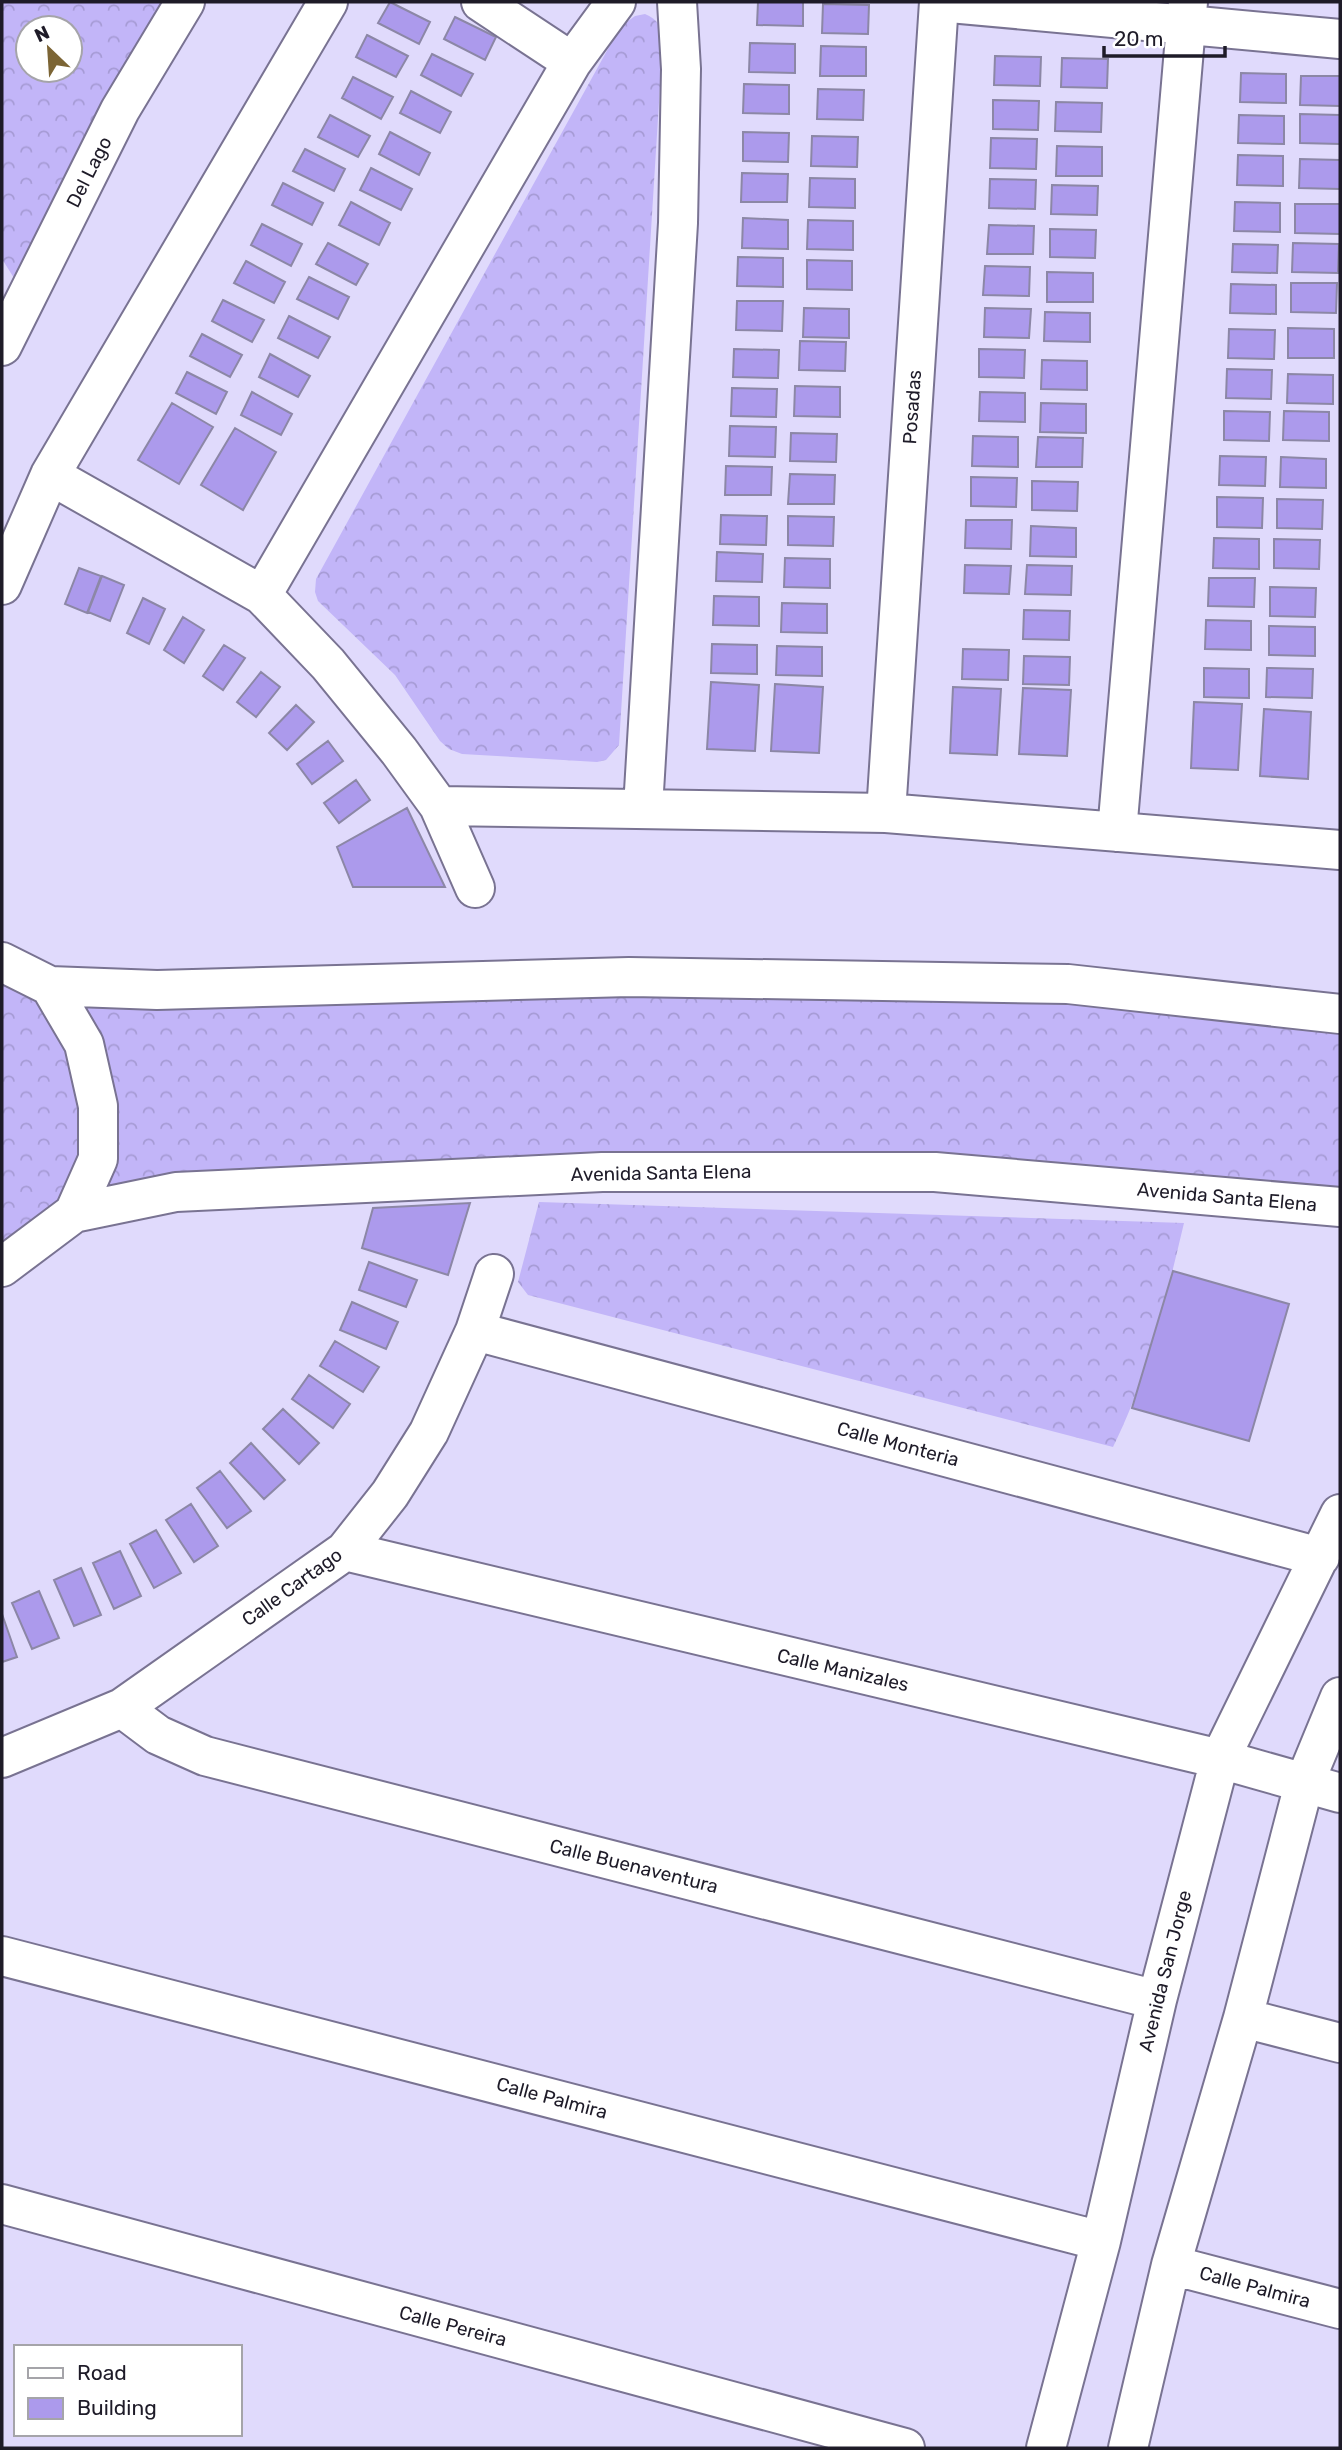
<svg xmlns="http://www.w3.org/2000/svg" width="1342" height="2450" font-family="Rubik,sans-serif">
<defs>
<pattern id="forest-crowns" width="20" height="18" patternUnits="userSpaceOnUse" patternTransform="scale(1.75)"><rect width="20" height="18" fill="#c2b5f8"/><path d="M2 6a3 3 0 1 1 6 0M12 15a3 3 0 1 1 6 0" fill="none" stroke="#a69bd5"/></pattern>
</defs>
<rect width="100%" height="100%" fill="#e0dafc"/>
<path fill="url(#forest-crowns)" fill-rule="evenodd" d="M 2,2 L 185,2 L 26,297 L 2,259 ZM 28,28 L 70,28 L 70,70 L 28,70 Z
M 645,14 C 657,19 662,26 663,38 L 619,745 L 606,760 L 597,762 L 462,754 L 449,749 L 440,741 L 395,675 L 318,601 L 315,592 L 316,579 L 620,27 L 635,16 Z
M 2,962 L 50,986 L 629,977 L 1340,1014 L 1340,1207 L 935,1172 L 74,1213 L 2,1267 Z
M 539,1202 L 1184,1223 C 1166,1298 1148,1377 1113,1447 L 528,1295 L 518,1282 Z"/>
<path fill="#ac9aec" stroke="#8c87a6" stroke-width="2" d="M 390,2 L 430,22 L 419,44 L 378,23 Z
M 758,2 L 803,2 L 803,26 L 757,25 Z
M 823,4 L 869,5 L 868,34 L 822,33 Z
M 455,17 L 496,37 L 485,60 L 444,39 Z
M 367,35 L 408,56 L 396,77 L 356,57 Z
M 750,43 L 795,44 L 795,73 L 749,72 Z
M 821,46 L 866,47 L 866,76 L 820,76 Z
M 432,54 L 473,74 L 461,96 L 421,75 Z
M 995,56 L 1041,57 L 1040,86 L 994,85 Z
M 1062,58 L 1108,59 L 1107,88 L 1061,87 Z
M 1241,73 L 1286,74 L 1286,103 L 1240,102 Z
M 1301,76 L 1340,76 L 1340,106 L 1300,105 Z
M 353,77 L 393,97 L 381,119 L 342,98 Z
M 744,84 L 789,85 L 789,114 L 743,113 Z
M 818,89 L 864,90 L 863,120 L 817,119 Z
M 411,91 L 451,112 L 440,133 L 400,113 Z
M 993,100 L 1039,101 L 1038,130 L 993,129 Z
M 1056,102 L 1102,103 L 1101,132 L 1055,131 Z
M 1300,114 L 1340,115 L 1340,144 L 1300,143 Z
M 330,115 L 370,136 L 358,157 L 318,137 Z
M 1239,115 L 1284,116 L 1284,144 L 1238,143 Z
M 390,132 L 430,153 L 419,175 L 379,154 Z
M 743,132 L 789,133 L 788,162 L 743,161 Z
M 812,136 L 858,137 L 857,167 L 811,166 Z
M 991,138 L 1037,139 L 1036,169 L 990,168 Z
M 1057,146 L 1102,147 L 1102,176 L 1056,176 Z
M 305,149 L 345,169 L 334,191 L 293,171 Z
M 1238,155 L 1283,156 L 1283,186 L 1237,185 Z
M 1300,159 L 1340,160 L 1340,189 L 1299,188 Z
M 371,168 L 412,189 L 401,210 L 360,190 Z
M 742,173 L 788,174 L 787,202 L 741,202 Z
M 810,178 L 855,179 L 855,208 L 809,207 Z
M 990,179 L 1036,180 L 1035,209 L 989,208 Z
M 283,183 L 323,203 L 312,225 L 272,205 Z
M 1052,185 L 1098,186 L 1097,215 L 1051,214 Z
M 351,202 L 390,223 L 379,245 L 339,225 Z
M 1235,202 L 1280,203 L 1280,232 L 1234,231 Z
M 1295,204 L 1340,204 L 1340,234 L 1295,233 Z
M 743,218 L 788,220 L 788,249 L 742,248 Z
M 808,220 L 853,221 L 853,250 L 807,249 Z
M 262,224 L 302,244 L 291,266 L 251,245 Z
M 989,225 L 1034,226 L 1033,254 L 987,254 Z
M 1050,229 L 1096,230 L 1095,258 L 1050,257 Z
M 328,243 L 368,264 L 356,285 L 316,264 Z
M 1293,243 L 1339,244 L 1338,273 L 1292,272 Z
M 1233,244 L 1278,245 L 1277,273 L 1232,272 Z
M 738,257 L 783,258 L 783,287 L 737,286 Z
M 807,260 L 852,261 L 852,290 L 807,289 Z
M 246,261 L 285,282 L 274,303 L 234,283 Z
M 985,266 L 1030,267 L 1029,296 L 983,295 Z
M 1047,272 L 1093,273 L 1093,302 L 1047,302 Z
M 309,277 L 349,297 L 338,319 L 297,299 Z
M 1291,283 L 1337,283 L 1336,313 L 1291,312 Z
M 1231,284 L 1276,285 L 1276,314 L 1230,313 Z
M 223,300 L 264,320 L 252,342 L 212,321 Z
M 737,301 L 783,301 L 782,331 L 736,330 Z
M 804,308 L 849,309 L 849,338 L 803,337 Z
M 985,308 L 1031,309 L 1029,338 L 984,337 Z
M 1045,312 L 1090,313 L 1090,342 L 1044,341 Z
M 289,316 L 330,337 L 318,358 L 278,338 Z
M 1288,328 L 1334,329 L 1334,358 L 1288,358 Z
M 1229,329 L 1275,330 L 1274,359 L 1228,358 Z
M 202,334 L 242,355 L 230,377 L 190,356 Z
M 800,341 L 846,342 L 845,371 L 799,370 Z
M 734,349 L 779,350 L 778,378 L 733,377 Z
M 979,349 L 1025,350 L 1024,378 L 979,377 Z
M 270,354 L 310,376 L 298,397 L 259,377 Z
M 1042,360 L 1087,361 L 1087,390 L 1041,389 Z
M 1227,369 L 1272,370 L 1271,399 L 1226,398 Z
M 187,372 L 227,392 L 216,414 L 176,393 Z
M 1288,374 L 1333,375 L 1333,404 L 1287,403 Z
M 795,386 L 840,387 L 840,417 L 794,416 Z
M 732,388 L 777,389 L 776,417 L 731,416 Z
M 252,392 L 292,414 L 281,435 L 241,415 Z
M 980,392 L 1025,393 L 1025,422 L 979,421 Z
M 172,403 L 213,427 L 179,484 L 138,460 Z
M 1041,403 L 1086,404 L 1086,433 L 1040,432 Z
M 1224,411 L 1270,412 L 1269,441 L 1224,440 Z
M 1284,411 L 1329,412 L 1329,441 L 1283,440 Z
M 730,426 L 776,427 L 775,457 L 729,456 Z
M 235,428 L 276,452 L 243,510 L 201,485 Z
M 791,433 L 837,434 L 836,462 L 790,461 Z
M 973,436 L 1018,437 L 1018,467 L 972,466 Z
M 1038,437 L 1083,438 L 1082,467 L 1036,467 Z
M 1220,456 L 1266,457 L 1265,486 L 1219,485 Z
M 1281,457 L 1326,459 L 1326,488 L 1280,487 Z
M 726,466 L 772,467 L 771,495 L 725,495 Z
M 790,474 L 835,475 L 834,504 L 788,504 Z
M 971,477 L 1017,478 L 1016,507 L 971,506 Z
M 1032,481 L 1078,482 L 1077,511 L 1032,510 Z
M 1217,497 L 1263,498 L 1262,528 L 1217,527 Z
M 1277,499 L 1323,500 L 1322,529 L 1277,528 Z
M 721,515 L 767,516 L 766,545 L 720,544 Z
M 788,516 L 834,517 L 833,546 L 788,545 Z
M 966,520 L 1012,520 L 1011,549 L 965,548 Z
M 1031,526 L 1076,528 L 1076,557 L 1030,556 Z
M 1214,538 L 1259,539 L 1259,569 L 1213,568 Z
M 1274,539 L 1320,540 L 1319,569 L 1274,568 Z
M 717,552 L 763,554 L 762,582 L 716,581 Z
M 785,558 L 830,559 L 830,588 L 784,587 Z
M 965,565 L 1011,566 L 1009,594 L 964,593 Z
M 1027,565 L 1072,566 L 1071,595 L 1025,594 Z
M 79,568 L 101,576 L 87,613 L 65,604 Z
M 102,576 L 124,585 L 110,621 L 88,612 Z
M 1209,578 L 1255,578 L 1254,607 L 1208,606 Z
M 1270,587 L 1316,588 L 1315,617 L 1270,616 Z
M 714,596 L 759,597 L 759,626 L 713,625 Z
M 143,598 L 165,609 L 149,644 L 127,633 Z
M 782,603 L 827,604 L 827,633 L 781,632 Z
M 1024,610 L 1070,611 L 1069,640 L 1023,639 Z
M 183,617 L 204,630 L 184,663 L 164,650 Z
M 1206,620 L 1251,621 L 1251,650 L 1205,649 Z
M 1269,626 L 1315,627 L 1315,656 L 1269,655 Z
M 712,644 L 757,645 L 757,674 L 711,673 Z
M 224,645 L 245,658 L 223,690 L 203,676 Z
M 777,646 L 822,647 L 822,676 L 776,675 Z
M 963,649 L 1009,650 L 1008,680 L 962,679 Z
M 1024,656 L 1070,657 L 1069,685 L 1023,684 Z
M 1204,668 L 1249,669 L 1249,698 L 1204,697 Z
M 1267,668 L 1313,669 L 1312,698 L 1266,697 Z
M 261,672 L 280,687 L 256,717 L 237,702 Z
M 711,682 L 759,685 L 755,751 L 707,749 Z
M 775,684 L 823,687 L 819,753 L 771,751 Z
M 953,687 L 1001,689 L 997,755 L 950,753 Z
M 1023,688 L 1071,690 L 1067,756 L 1019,754 Z
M 1194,702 L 1242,704 L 1238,770 L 1191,768 Z
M 296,705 L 314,722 L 287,750 L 269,733 Z
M 1264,709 L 1311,712 L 1308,779 L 1260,776 Z
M 328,741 L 343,761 L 312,784 L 297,764 Z
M 356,780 L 370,800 L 339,823 L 324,803 Z
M 407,808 L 445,887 L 353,887 L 337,847 Z
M 470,1203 L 448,1275 L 362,1248 L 373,1208 Z
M 369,1262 L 417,1280 L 406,1307 L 359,1290 Z
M 1173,1271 L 1289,1304 L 1249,1441 L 1132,1408 Z
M 352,1302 L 398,1322 L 386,1349 L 340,1330 Z
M 335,1341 L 379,1367 L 363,1392 L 320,1366 Z
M 309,1375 L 350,1404 L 333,1428 L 292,1399 Z
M 283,1409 L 319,1443 L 299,1464 L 263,1429 Z
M 251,1443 L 285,1480 L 264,1499 L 230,1463 Z
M 220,1471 L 251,1511 L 227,1528 L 197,1488 Z
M 191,1504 L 218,1546 L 194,1562 L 166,1520 Z
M 156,1530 L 181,1573 L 154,1588 L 130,1544 Z
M 120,1551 L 141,1596 L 114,1609 L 93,1563 Z
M 81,1568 L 101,1615 L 74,1626 L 54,1580 Z
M 39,1591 L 59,1638 L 32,1649 L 12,1603 Z
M 2,1614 L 17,1657 L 2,1662 Z"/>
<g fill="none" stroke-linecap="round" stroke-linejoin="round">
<g stroke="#797392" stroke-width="42">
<path id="minor" d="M 481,2 L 572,62
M 2,346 L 120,110 L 185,2
M 50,475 L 262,595 L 328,664 L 399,751 L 439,806 L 475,888
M 2,585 L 50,475 L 328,2
M 262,595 L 572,62 L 616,2
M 439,806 L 886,813 L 1340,850
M 643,808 L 678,223 L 681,69 L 677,2
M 886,813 L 939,2 L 1340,39
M 1117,832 L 1188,2
M 2,962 L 50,986 L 84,1044 L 98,1106 L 98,1159 L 74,1213
M 50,986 L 157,990 L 629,977 L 1068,984 L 1340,1014
M 2,1267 L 74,1213 L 176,1192 L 602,1172 L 935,1172 L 1340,1207
M 475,1331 L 1320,1557
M 345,1551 L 1220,1759 L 1340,1793
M 122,1708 L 158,1735 L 205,1756 L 1157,2000
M 2,1758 L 122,1708 L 345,1551 L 390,1494 L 429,1432 L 475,1331 L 494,1274
M 2,1956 L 1101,2241
M 1243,2018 L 1340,2043
M 2,2204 L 905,2448
M 1171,2265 L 1340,2309
M 1046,2448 L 1101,2241 L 1157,2000 L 1220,1759 L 1340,1514
M 1128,2448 L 1171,2265 L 1243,2018 L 1304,1784 L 1340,1697"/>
</g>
<use href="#minor" stroke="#fff" stroke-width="38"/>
</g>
<g text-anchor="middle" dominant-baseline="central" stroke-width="7" stroke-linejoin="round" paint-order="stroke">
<g font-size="19" fill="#1e1b28" stroke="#fff">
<text transform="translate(89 172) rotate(-63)">Del Lago</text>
<text transform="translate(912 407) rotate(-86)">Posadas</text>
<text transform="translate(661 1173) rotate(-1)">Avenida Santa Elena</text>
<text transform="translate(1227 1197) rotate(5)">Avenida Santa Elena</text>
<text transform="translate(898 1444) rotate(15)">Calle Monteria</text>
<text transform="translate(292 1587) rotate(-36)">Calle Cartago</text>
<text transform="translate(843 1670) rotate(13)">Calle Manizales</text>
<text transform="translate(634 1866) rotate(14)">Calle Buenaventura</text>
<text transform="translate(1165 1971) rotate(-76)">Avenida San Jorge</text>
<text transform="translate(552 2098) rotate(15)">Calle Palmira</text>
<text transform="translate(1255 2287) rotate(15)">Calle Palmira</text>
<text transform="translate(453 2326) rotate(15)">Calle Pereira</text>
</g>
</g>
<rect width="1342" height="2450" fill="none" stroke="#1e1b28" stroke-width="7"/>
<rect x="14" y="2345" width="228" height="91" fill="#ffffff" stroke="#a5a4a9" stroke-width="2"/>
<rect x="28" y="2368" width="35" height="10" fill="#ffffff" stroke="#a5a4a9" stroke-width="2"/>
<text x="77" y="2380" font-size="21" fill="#1e1b28">Road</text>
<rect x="28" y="2398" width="35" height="21" fill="#ac9aec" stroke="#a5a4a9" stroke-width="2"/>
<text x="77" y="2415" font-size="21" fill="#1e1b28">Building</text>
<g transform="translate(49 49) rotate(335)"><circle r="33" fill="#ffffff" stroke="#a5a4a9" stroke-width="2"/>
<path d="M0-5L12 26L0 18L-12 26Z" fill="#7c6535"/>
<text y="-10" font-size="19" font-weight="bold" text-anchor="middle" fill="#1e1b28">N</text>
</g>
<path d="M1104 46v10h121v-10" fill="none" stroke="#1e1b28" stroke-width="3.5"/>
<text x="1114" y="46" font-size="21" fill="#1e1b28" stroke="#ffffff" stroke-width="5" paint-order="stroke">20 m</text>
</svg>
